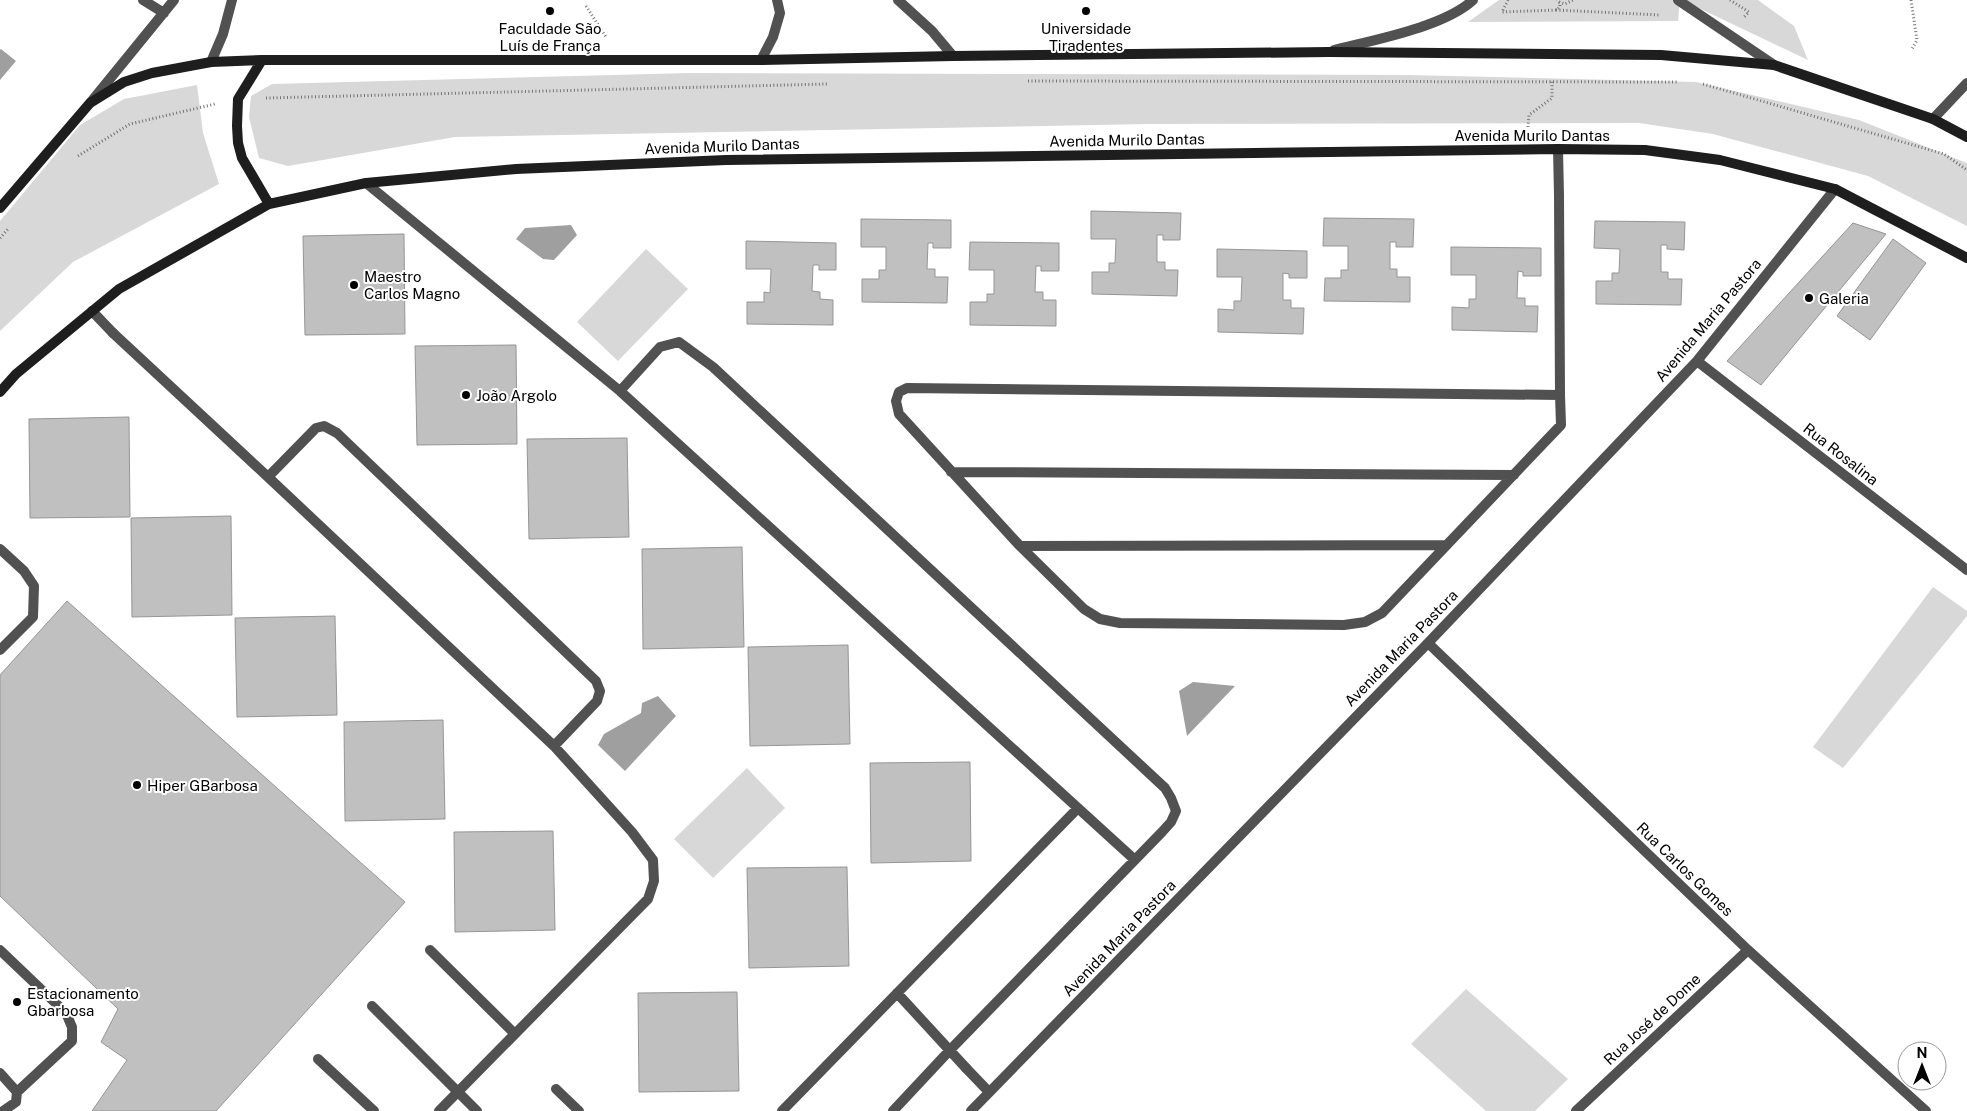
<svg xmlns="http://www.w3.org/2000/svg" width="1967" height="1111" font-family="'Public Sans',sans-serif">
<rect width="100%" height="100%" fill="#fff"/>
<path fill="#d8d8d8" d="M 1499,0 L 1680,0 L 1678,21 L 1468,22 Z
M 1682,0 L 1758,0 L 1794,26 L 1808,60 Z
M 690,73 L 1408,75 L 1696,82 L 1859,120 L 1967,163 L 1967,226 L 1868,176 L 1713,134 L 1639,123 L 1150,124 L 455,137 L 288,166 L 259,158 L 249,117 L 251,96 L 272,84 Z
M 197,85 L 203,133 L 219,184 L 73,262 L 0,331 L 0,221 L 80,125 L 124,99 Z
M 646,249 L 688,289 L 618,361 L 577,322 Z
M 1933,587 L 1967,611 L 1967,616 L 1843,768 L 1813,747 Z
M 747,768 L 785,808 L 713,878 L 674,839 Z
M 1466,989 L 1568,1079 L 1535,1111 L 1486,1111 L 1411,1044 Z"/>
<path fill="#9f9f9f" d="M 1,49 L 16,61 L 0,80 L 0,50 Z
M 571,225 L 577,235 L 554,260 L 543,259 L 516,239 L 525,228 Z
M 1193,682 L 1235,686 L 1187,736 L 1179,691 Z
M 658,696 L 676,716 L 625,771 L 598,745 L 604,734 L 641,713 L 642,703 Z"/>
<path fill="#c0c0c0" stroke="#959595" d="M 1091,211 L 1181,213 L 1180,240 L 1163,240 L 1163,235 L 1157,235 L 1157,262 L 1165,262 L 1165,270 L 1178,270 L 1177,296 L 1092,294 L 1092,272 L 1109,272 L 1109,263 L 1115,263 L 1116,239 L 1091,239 Z
M 1324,218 L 1414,219 L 1413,247 L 1396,247 L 1396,242 L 1390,242 L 1390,269 L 1397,269 L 1397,277 L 1410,277 L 1410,302 L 1324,301 L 1325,278 L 1341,278 L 1341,270 L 1348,270 L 1348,246 L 1323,246 Z
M 861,219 L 951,220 L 951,248 L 933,248 L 933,243 L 928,243 L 927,269 L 935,269 L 935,277 L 948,277 L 947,303 L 862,302 L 862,279 L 879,279 L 879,270 L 886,270 L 886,247 L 861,247 Z
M 1595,221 L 1685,222 L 1684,250 L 1667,249 L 1667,245 L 1661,245 L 1661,272 L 1668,272 L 1668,279 L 1682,279 L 1681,305 L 1596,304 L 1596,281 L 1612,281 L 1612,273 L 1619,273 L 1620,249 L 1594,248 Z
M 1853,223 L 1886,234 L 1761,385 L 1727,361 Z
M 404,234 L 405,334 L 305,335 L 303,236 Z
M 1893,239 L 1926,263 L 1870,340 L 1837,316 Z
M 746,241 L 836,243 L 836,270 L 819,270 L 819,265 L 813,265 L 812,291 L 820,292 L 820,299 L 833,300 L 833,325 L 747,324 L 747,302 L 764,302 L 764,292 L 770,293 L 771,269 L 746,269 Z
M 970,242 L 1059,243 L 1059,271 L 1041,271 L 1041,266 L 1036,266 L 1035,292 L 1043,292 L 1043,300 L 1056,300 L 1056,326 L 970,325 L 970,302 L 987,302 L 987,294 L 994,294 L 994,270 L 969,270 Z
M 1451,247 L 1541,248 L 1541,276 L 1523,276 L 1523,272 L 1518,271 L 1517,298 L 1525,298 L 1525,306 L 1538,306 L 1537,332 L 1452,330 L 1452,307 L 1469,308 L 1469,299 L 1476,299 L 1476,275 L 1451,275 Z
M 1217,249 L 1307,251 L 1307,278 L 1289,278 L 1289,274 L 1283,273 L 1283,300 L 1291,300 L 1291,308 L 1304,308 L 1303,334 L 1218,332 L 1218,309 L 1234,310 L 1234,301 L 1241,301 L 1242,277 L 1217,277 Z
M 516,345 L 517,444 L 417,445 L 415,346 Z
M 129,417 L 130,517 L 30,518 L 29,419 Z
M 627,438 L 629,537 L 529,539 L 527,439 Z
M 231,516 L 232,615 L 132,617 L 131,518 Z
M 742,547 L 744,647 L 643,649 L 642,549 Z
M 67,601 L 405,902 L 216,1111 L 92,1111 L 127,1060 L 101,1042 L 118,1009 L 0,896 L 0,675 Z
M 335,616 L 337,715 L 237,717 L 235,618 Z
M 848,645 L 850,744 L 750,746 L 748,647 Z
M 443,720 L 445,819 L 345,821 L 344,722 Z
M 970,762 L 971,861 L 871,863 L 870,763 Z
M 553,831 L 555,930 L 455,932 L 454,832 Z
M 847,867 L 849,966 L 749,968 L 747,868 Z
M 737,992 L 739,1091 L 639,1092 L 638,993 Z"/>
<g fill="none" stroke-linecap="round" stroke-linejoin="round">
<path stroke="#737373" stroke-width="3" stroke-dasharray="1 2.5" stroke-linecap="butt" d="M 1508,0 L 1502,12 L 1556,10 L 1560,7 L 1560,3 L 1557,0
M 1730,0 L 1749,12 L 1744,17
M 1911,0 L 1917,40 L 1912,49
M 1559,2 L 1565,4 L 1573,0
M 586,6 L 606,37
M 1556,10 L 1660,15
M 1028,81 L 1677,82
M 1703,84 L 1944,154 L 1967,170
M 266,98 L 827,84
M 1528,127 L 1529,115 L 1552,98 L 1552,80
M 78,156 L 130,124 L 215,104
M 0,238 L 8,229"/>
<path stroke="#515151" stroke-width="10" d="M 143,0 L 164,13
M 898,0 L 932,31 L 953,56
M 1678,0 L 1774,65
M 1334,50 C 1373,40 1444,27 1473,0
M 761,60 L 773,37 L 780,13 L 777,0
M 211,62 L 223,34 L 232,0
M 91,102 L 174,0
M 366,183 L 620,391 L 1135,860
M 1559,196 L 1560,395 L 907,388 L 899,392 L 896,401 L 899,414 L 1020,546 L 1084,609 L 1100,619 L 1120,623 L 1344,625 L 1365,622 L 1382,613 L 1561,425 L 1560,395
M 113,333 L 268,477 L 554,746 L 632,832 L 653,860 L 654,881 L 648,899 L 439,1111
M 620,391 L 660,347 L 679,342 L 713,367 L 1165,788 L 1171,798 L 1176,811 L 1171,822 L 1162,832 L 950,1050 L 893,1111
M 951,472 L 1514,475
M 268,477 L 316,428 L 324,426 L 337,433 L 596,681 L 600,691 L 597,701 L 554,746
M 1020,546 L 1447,545
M 0,549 L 24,571 L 34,586 L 33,617 L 0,650
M 0,950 L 66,1013 L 72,1027 L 72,1041 L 17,1092
M 430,950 L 515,1034
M 897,993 L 966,1068
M 372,1006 L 477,1111
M 318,1059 L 374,1111
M 0,1073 L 17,1092 L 16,1102 L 3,1111
M 556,1089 L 579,1111
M 782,1111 L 1077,809"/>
<path stroke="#515151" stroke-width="10" d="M 1933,119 L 1967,83
M 1558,149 L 1559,196
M 92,311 L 113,333
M 1697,361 L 1967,570
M 1428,643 L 1748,950 L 1926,1111
M 966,1068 L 989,1092
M 971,1111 L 1428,643 L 1697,361 L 1835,189
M 1576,1111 L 1748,950"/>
<path stroke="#1e1e1e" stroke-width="10" d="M 262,60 L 238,99 L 237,126 L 238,143 L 242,158 L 269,204
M 0,208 L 90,103 L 124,82 L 152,73 L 211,62 L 262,60 L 761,60 L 953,56 L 1329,52 L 1661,55 L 1774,65 L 1933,119 L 1967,137
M 0,392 L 16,374 L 119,289 L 269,204 L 366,183 L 516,169 L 726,160 L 1558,149 L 1645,150 L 1720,160 L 1835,189 L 1967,258"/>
</g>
<g fill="#000" stroke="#fff" stroke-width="2">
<circle cx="550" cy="11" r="5"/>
<circle cx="1086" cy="11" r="5"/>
<circle cx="354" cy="285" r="5"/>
<circle cx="1809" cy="298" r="5"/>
<circle cx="466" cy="395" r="5"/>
<circle cx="137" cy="785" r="5"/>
<circle cx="17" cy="1002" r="5"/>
</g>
<g text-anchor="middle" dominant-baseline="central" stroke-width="4" stroke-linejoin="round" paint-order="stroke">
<g font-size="15" fill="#000" stroke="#fff" text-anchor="start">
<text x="550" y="28" text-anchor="middle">Faculdade São<tspan x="550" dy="17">Luís de França</tspan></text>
<text x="1086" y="28" text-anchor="middle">Universidade<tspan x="1086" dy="17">Tiradentes</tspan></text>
<text x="364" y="276">Maestro<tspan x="364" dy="17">Carlos Magno</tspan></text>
<text x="1819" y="298">Galeria</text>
<text x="476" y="395">João Argolo</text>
<text x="147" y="785">Hiper GBarbosa</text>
<text x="27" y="993">Estacionamento<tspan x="27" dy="17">Gbarbosa</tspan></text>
</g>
<g font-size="15" fill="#000" stroke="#fff">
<text x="1532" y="135">Avenida Murilo Dantas</text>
<text transform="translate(1127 140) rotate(-1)">Avenida Murilo Dantas</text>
<text transform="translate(722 146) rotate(-2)">Avenida Murilo Dantas</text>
<text transform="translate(1708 320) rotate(-50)">Avenida Maria Pastora</text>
<text transform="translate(1841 454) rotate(38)">Rua Rosalina</text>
<text transform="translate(1401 648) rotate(-46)">Avenida Maria Pastora</text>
<text transform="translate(1685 869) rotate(44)">Rua Carlos Gomes</text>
<text transform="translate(1119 938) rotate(-46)">Avenida Maria Pastora</text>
<text transform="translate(1652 1019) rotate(-43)">Rua José de Dome</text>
</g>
</g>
<g transform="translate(1922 1066)"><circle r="24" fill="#ffffff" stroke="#999999"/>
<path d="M0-4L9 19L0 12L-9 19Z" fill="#000000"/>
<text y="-8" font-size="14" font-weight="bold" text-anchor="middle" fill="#000000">N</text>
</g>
</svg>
